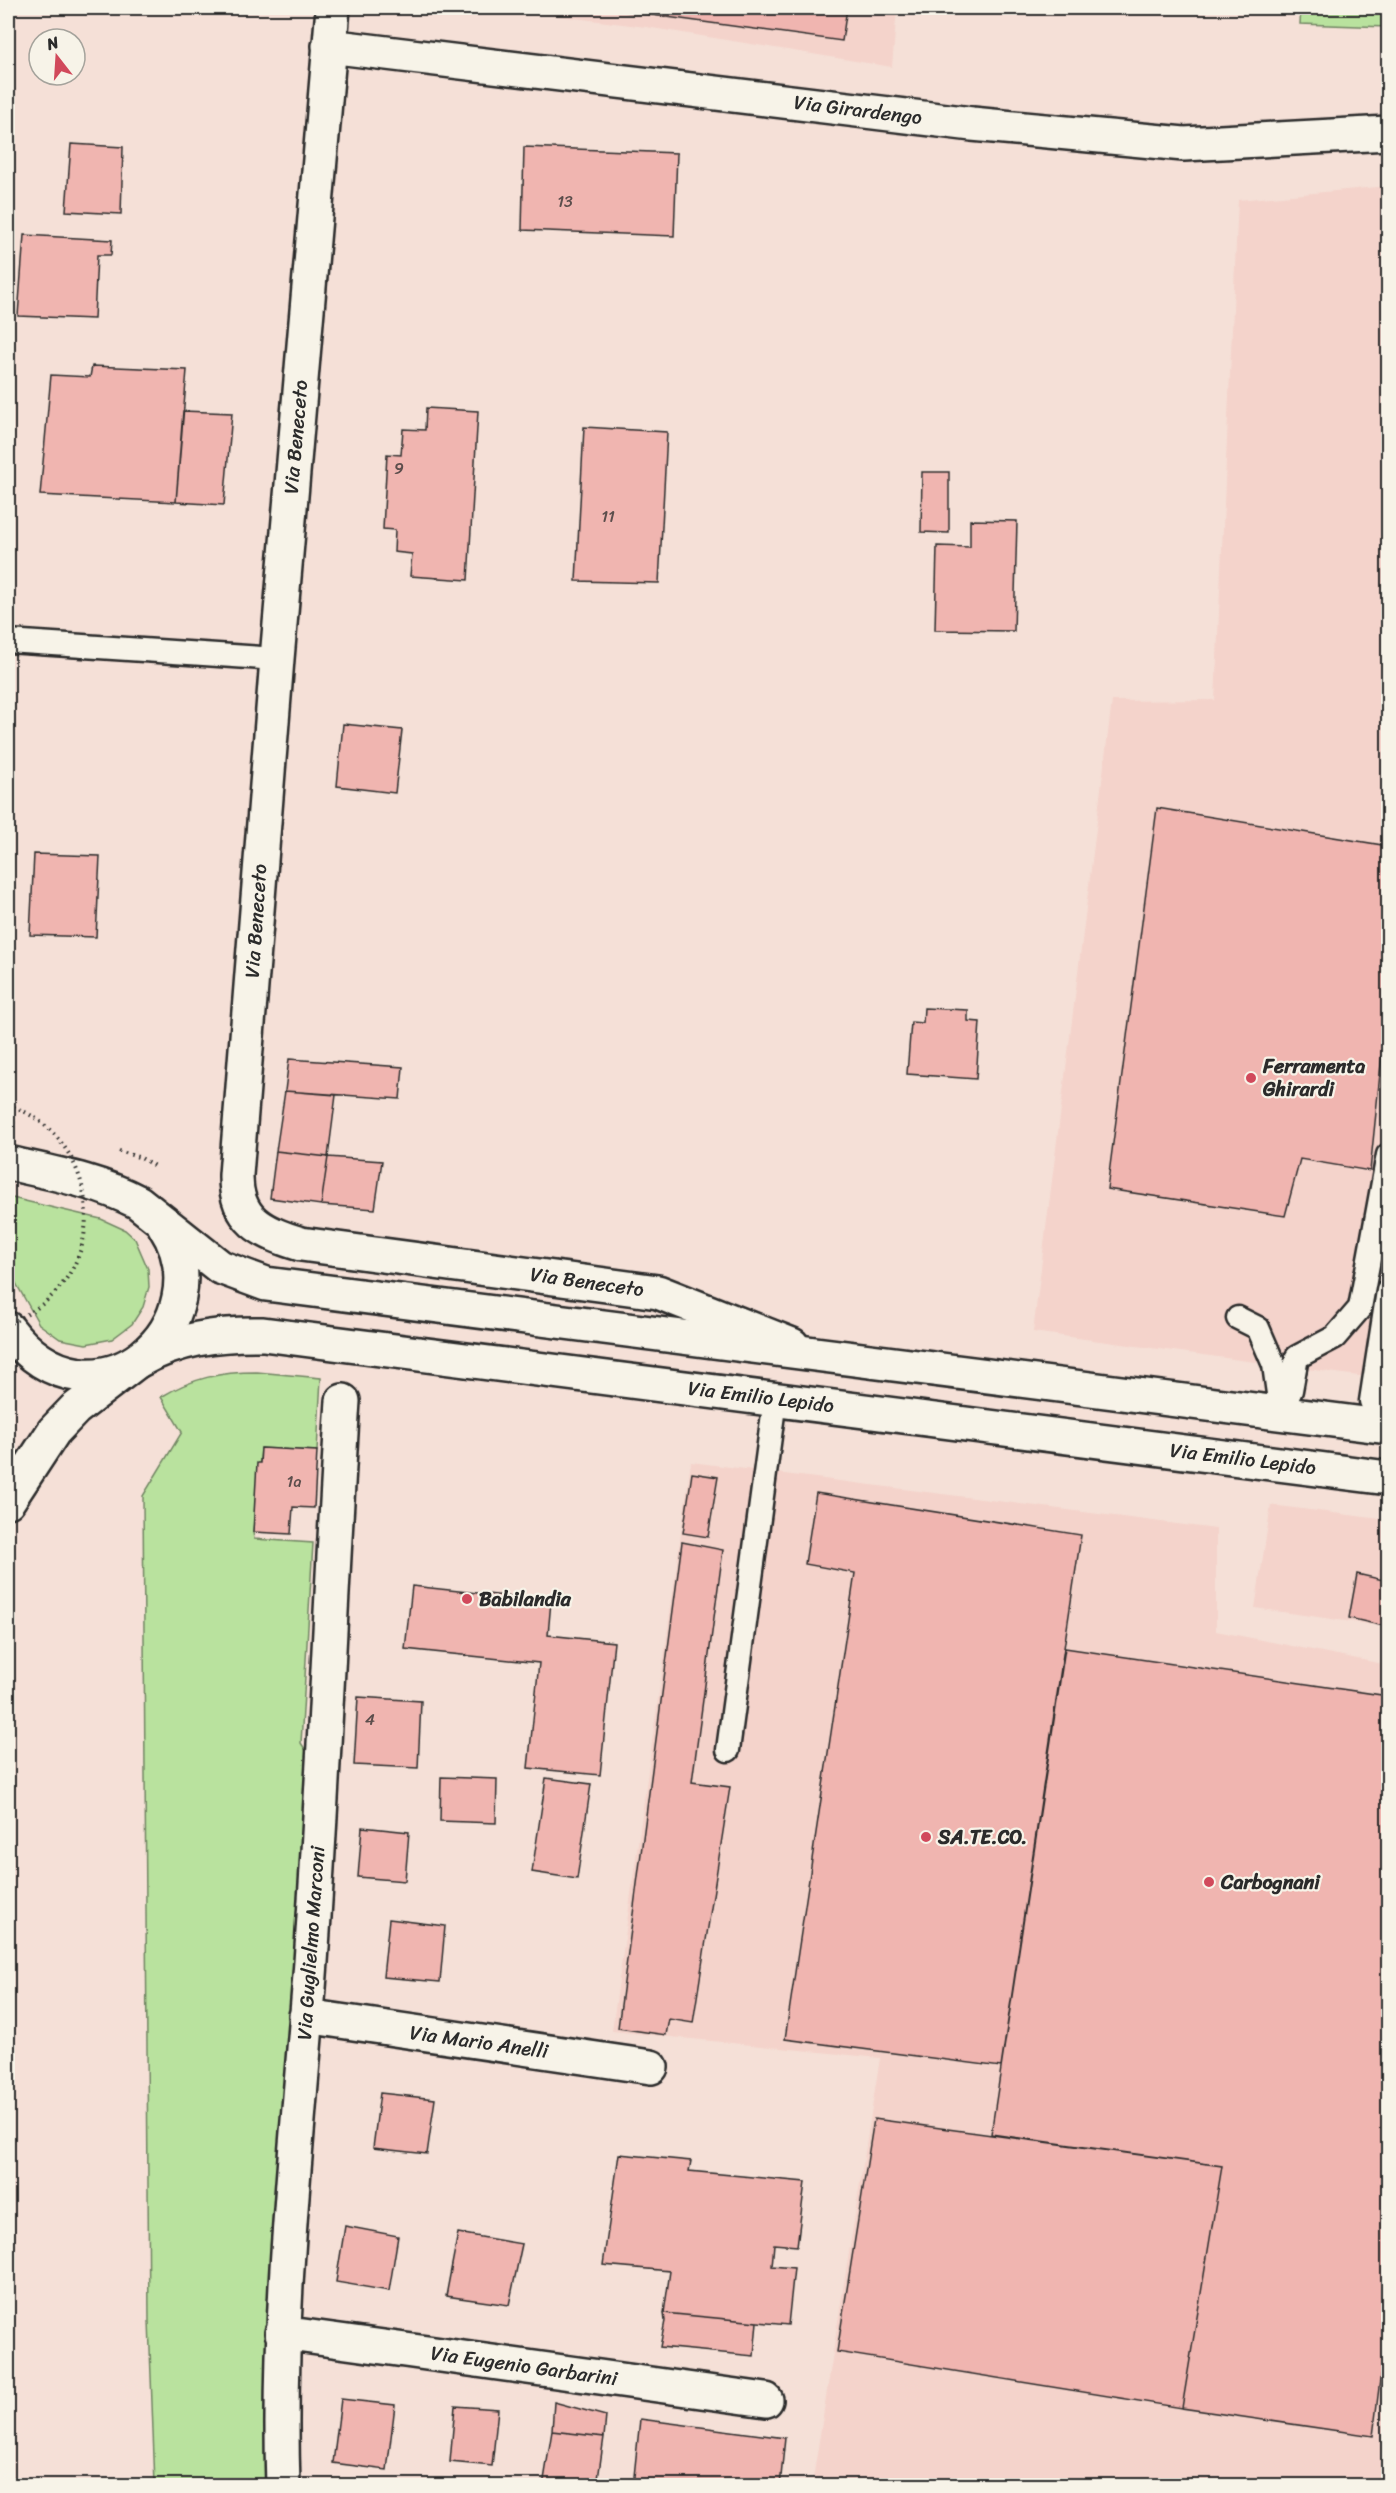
<svg xmlns="http://www.w3.org/2000/svg" width="1396" height="2493" font-family="Sriracha,sans-serif">
<rect width="100%" height="100%" fill="#f5e0d7"/>
<filter id="ink" filterUnits="userSpaceOnUse"><feTurbulence type="fractalNoise" baseFrequency=".0167" numOctaves="2"/><feDisplacementMap in="SourceGraphic" scale="12" xChannelSelector="R" yChannelSelector="G"/><feConvolveMatrix kernelMatrix="1 2 1 2 8 2 1 2 1" color-interpolation-filters="sRGB"/></filter>
<g filter="url(#ink)">
<path fill="#f4d3cb" d="M 495,8 L 897,8 L 892,67 L 646,27 Z
M 1388,186 L 1388,1380 L 1033,1332 L 1112,701 L 1215,700 L 1238,200 Z
M 691,1462 L 1216,1529 L 1216,1631 L 1388,1665 L 1388,2485 L 812,2485 L 880,2058 L 612,2031 Z
M 1271,1505 L 1388,1520 L 1388,1627 L 1255,1608 Z"/>
<path fill="#b9e29e" stroke="#728664" stroke-width="1.5" d="M 1301,8 L 1388,8 L 1388,27 L 1300,24 Z
M 8,1197 L 101,1219 L 125,1230 L 135,1239 L 148,1269 L 149,1287 L 143,1307 L 132,1324 L 112,1339 L 86,1344 L 60,1339 L 39,1324 L 8,1269 Z
M 257,1372 L 321,1378 L 317,1451 L 261,1448 L 253,1532 L 254,1539 L 313,1543 L 301,1743 L 307,1752 L 269,2485 L 155,2485 L 149,2321 L 143,1496 L 182,1432 L 161,1397 C 192,1378 221,1372 257,1372 Z"/>
<path fill="#f0b5b0" stroke="#2b2b2b" stroke-width="1.5" d="M 601,8 L 847,8 L 842,41 Z
M 71,144 L 123,147 L 121,214 L 66,211 Z
M 524,147 L 677,153 L 674,236 L 522,230 Z
M 24,235 L 112,240 L 111,255 L 97,255 L 94,319 L 18,316 Z
M 92,366 L 187,370 L 176,502 L 40,495 L 51,375 L 90,377 Z
M 426,408 L 478,411 L 468,580 L 410,576 L 412,554 L 394,552 L 395,530 L 383,529 L 387,454 L 401,455 L 403,429 L 425,430 Z
M 183,411 L 232,413 L 224,505 L 176,502 Z
M 584,427 L 667,432 L 659,583 L 576,581 Z
M 922,472 L 949,472 L 949,533 L 921,532 Z
M 970,520 L 1017,521 L 1014,631 L 935,630 L 937,546 L 970,547 Z
M 343,724 L 402,730 L 395,793 L 337,786 Z
M 1157,808 L 1388,846 L 1388,996 L 1370,1171 L 1300,1159 L 1285,1216 L 1107,1189 Z
M 34,854 L 100,856 L 96,937 L 30,935 Z
M 924,1008 L 968,1010 L 968,1021 L 980,1022 L 976,1079 L 907,1074 L 911,1022 L 923,1023 Z
M 289,1059 L 403,1067 L 400,1099 L 285,1091 Z
M 285,1091 L 336,1095 L 328,1157 L 276,1151 Z
M 276,1151 L 328,1157 L 321,1205 L 270,1198 Z
M 328,1157 L 382,1161 L 375,1209 L 321,1205 Z
M 261,1448 L 317,1451 L 314,1508 L 293,1507 L 291,1534 L 253,1532 L 257,1463 L 260,1463 Z
M 692,1473 L 718,1477 L 708,1537 L 683,1533 Z
M 816,1493 L 1081,1535 L 1001,2067 L 785,2039 L 855,1573 L 805,1564 Z
M 682,1542 L 723,1550 L 692,1782 L 730,1787 L 693,2023 L 669,2019 L 666,2035 L 618,2028 Z
M 1357,1574 L 1388,1581 L 1388,1627 L 1349,1618 Z
M 412,1586 L 551,1601 L 548,1635 L 614,1642 L 600,1775 L 528,1768 L 539,1663 L 405,1649 Z
M 1065,1648 L 1388,1696 L 1388,2315 L 1373,2436 L 1182,2408 L 1222,2166 L 991,2134 Z
M 358,1697 L 421,1701 L 418,1768 L 354,1765 Z
M 441,1777 L 497,1779 L 496,1823 L 440,1821 Z
M 546,1778 L 591,1784 L 577,1879 L 532,1872 Z
M 362,1827 L 409,1832 L 405,1881 L 358,1877 Z
M 389,1919 L 445,1926 L 440,1982 L 383,1977 Z
M 380,2093 L 435,2099 L 427,2154 L 373,2148 Z
M 874,2119 L 1222,2166 L 1182,2408 L 837,2352 Z
M 619,2154 L 691,2161 L 689,2171 L 805,2182 L 797,2246 L 774,2244 L 772,2266 L 794,2268 L 788,2325 L 664,2313 L 670,2271 L 603,2265 Z
M 345,2226 L 398,2236 L 389,2291 L 336,2282 Z
M 458,2233 L 522,2244 L 509,2305 L 446,2296 Z
M 664,2313 L 757,2322 L 754,2356 L 660,2347 L 665,2321 Z
M 341,2399 L 395,2405 L 387,2470 L 333,2463 Z
M 554,2402 L 606,2416 L 604,2437 L 552,2431 Z
M 455,2406 L 498,2409 L 492,2466 L 450,2462 Z
M 640,2419 L 785,2438 L 780,2486 L 633,2486 Z
M 552,2431 L 604,2437 L 597,2486 L 543,2486 Z"/>
<g fill="none" stroke-linecap="round" stroke-linejoin="round">
<g stroke="#2b2b2b" stroke-width="27">
<path id="lane" d="M 8,641 L 277,659
M 1238,1318 L 1258,1328 L 1274,1365 L 1280,1408
M 1377,1362 L 1388,1291
M 1280,1413 L 1291,1390 L 1297,1357 L 1335,1337 L 1360,1308 L 1388,1155
M 1381,1426 L 1371,1401 L 1377,1362 L 1388,1364
M 728,1750 L 775,1399"/>
</g>
<g stroke="#2b2b2b" stroke-width="38">
<path id="street" d="M 333,8 L 277,659 L 236,1175 C 235,1219 262,1233 301,1244 L 658,1292 L 792,1345
M 329,46 L 972,124 L 1184,144 L 1388,133
M 306,2016 L 651,2067
M 282,2333 L 766,2400
M 283,2486 C 277,2310 298,2137 311,1962 C 324,1775 331,1588 343,1401"/>
</g>
<g stroke="#2b2b2b" stroke-width="38">
<path id="secondary" d="M 8,1501 L 54,1431 L 75,1409 L 135,1363"/>
</g>
<g stroke="#2b2b2b" stroke-width="38">
<path id="primary" d="M 8,1163 C 52,1173 98,1181 138,1202 L 220,1267 L 266,1284 L 1388,1427
M 8,1329 C 95,1443 228,1322 164,1225
M 138,1361 C 177,1339 218,1333 263,1334 L 1388,1478"/>
</g>
<path stroke="#2b2b2b" stroke-width="4" stroke-dasharray="1.5 4.5" stroke-linecap="butt" d="M 8,1120 L 18,1126
M 119,1151 L 141,1158 L 156,1167"/>
<use href="#lane" stroke="#f7f3e8" stroke-width="22"/>
<use href="#street" stroke="#f7f3e8" stroke-width="33"/>
<use href="#secondary" stroke="#f7f3e8" stroke-width="33"/>
<use href="#primary" stroke="#f7f3e8" stroke-width="33"/>
<path stroke="#2b2b2b" stroke-width="4" stroke-dasharray="1.5 4.5" stroke-linecap="butt" d="M 8,1105 C 81,1128 110,1223 63,1283 C 48,1303 30,1314 8,1324"/>
</g>
</g>
<g fill="#d1495b" stroke="#f7f3e8" stroke-width="2">
<circle cx="1251" cy="1078" r="6"/>
<circle cx="467" cy="1599" r="6"/>
<circle cx="926" cy="1837" r="6"/>
<circle cx="1209" cy="1882" r="6"/>
</g>
<g text-anchor="middle" dominant-baseline="central" stroke-width="4.5" stroke-linejoin="round" paint-order="stroke">
<g font-size="16" fill="#5c4e4c">
<text x="565" y="201">13</text>
<text x="399" y="468">9</text>
<text x="608" y="516">11</text>
<text x="294" y="1481">1a</text>
<text x="370" y="1719">4</text>
</g>
<g font-size="20" fill="#2b2b2b" stroke="#f7f3e8">
<text transform="translate(858 110) rotate(7)">Via Girardengo</text>
<text transform="translate(296 437) rotate(-85)">Via Beneceto</text>
<text transform="translate(256 921) rotate(-86)">Via Beneceto</text>
<text transform="translate(587 1282) rotate(8)">Via Beneceto</text>
<text transform="translate(761 1397) rotate(7)">Via Emilio Lepido</text>
<text transform="translate(1243 1459) rotate(7)">Via Emilio Lepido</text>
<text transform="translate(311 1943) rotate(-86)">Via Guglielmo Marconi</text>
<text transform="translate(479 2042) rotate(8)">Via Mario Anelli</text>
<text transform="translate(524 2366) rotate(8)">Via Eugenio Garbarini</text>
</g>
<g font-size="20" font-weight="bold" fill="#2b2b2b" stroke="#f7f3e8" text-anchor="start">
<text x="1263" y="1066">Ferramenta<tspan x="1263" dy="23">Ghirardi</tspan></text>
<text x="479" y="1599">Babilandia</text>
<text x="938" y="1837">SA.TE.CO.</text>
<text x="1221" y="1882">Carbognani</text>
</g>
</g>
<rect width="1396" height="2493" fill="none" stroke="#f7f3e8" stroke-width="30"/>
<rect x="15" y="15" width="1366" height="2463" fill="none" stroke="#2b2b2b" stroke-width="2" filter="url(#ink)"/>
<g transform="translate(57 57) rotate(343)"><circle r="28" fill="#f7f3e8" stroke="#a5a39c" stroke-width="1.5"/>
<path d="M0-4.5L10 22L0 15L-10 22Z" fill="#d1495b"/>
<text y="-9" font-size="16" font-weight="bold" text-anchor="middle" fill="#2b2b2b">N</text>
</g>
</svg>
